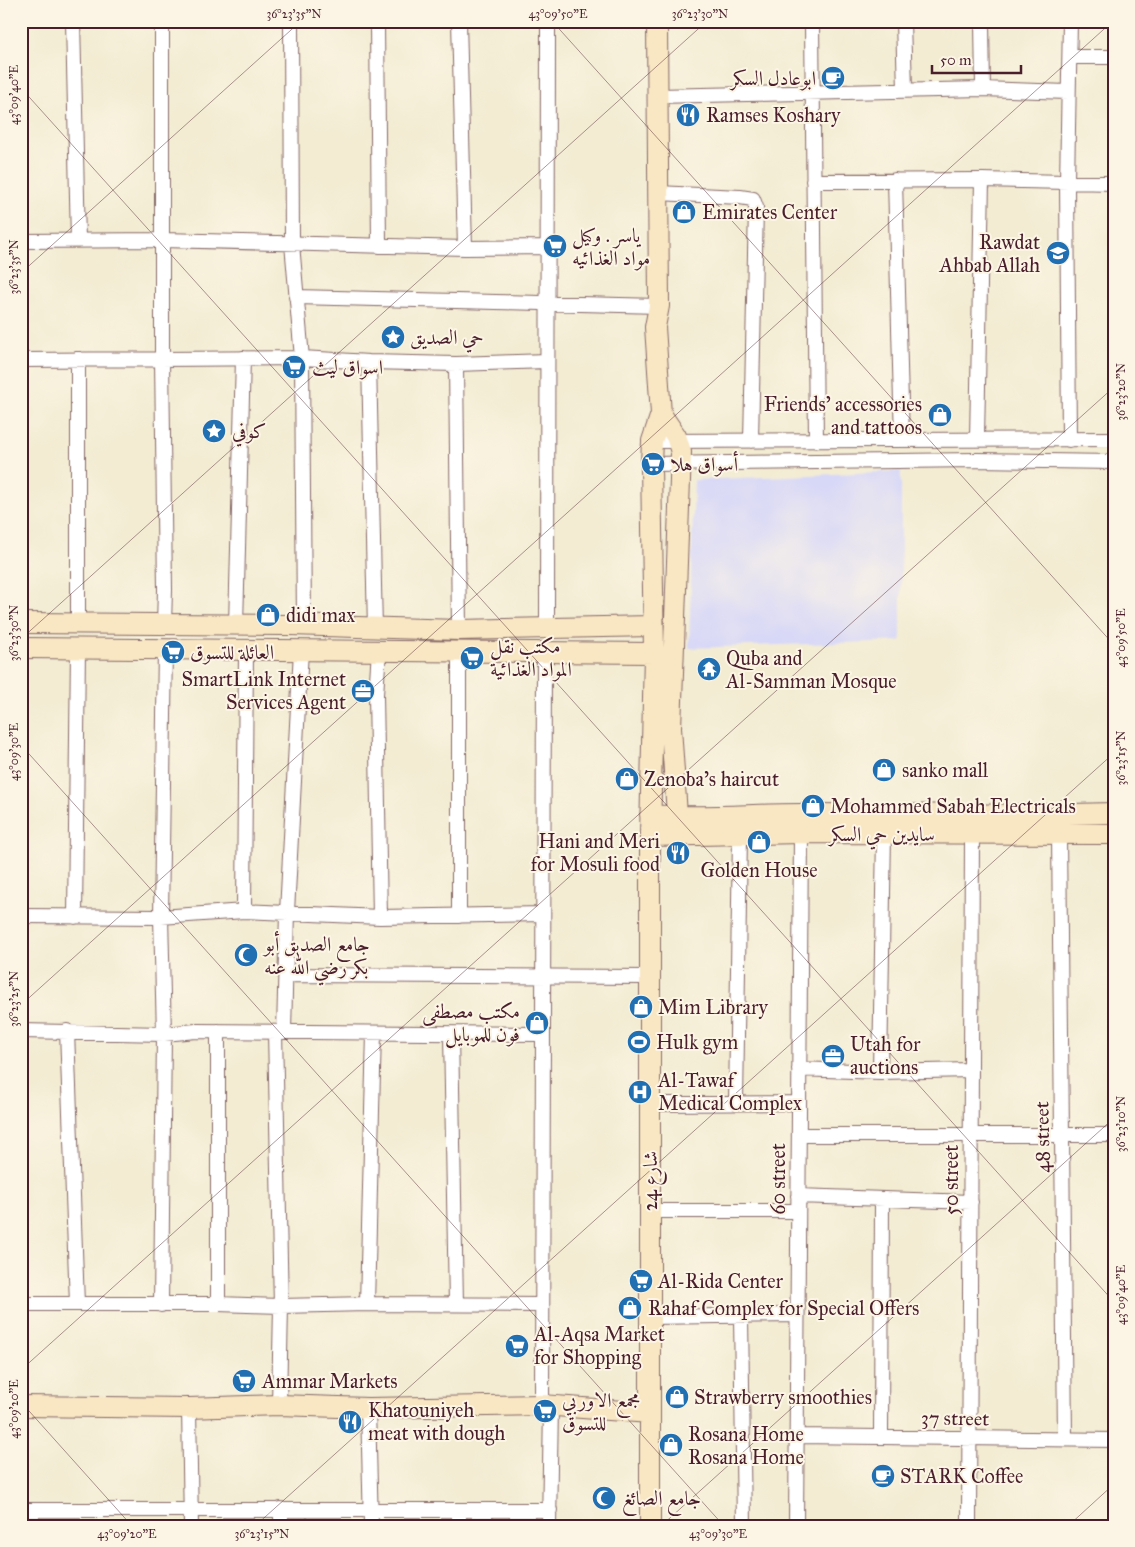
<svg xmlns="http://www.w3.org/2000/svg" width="1135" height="1547" font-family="'IM FELL Great Primer',Amiri,serif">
<rect width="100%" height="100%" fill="#fcf5e5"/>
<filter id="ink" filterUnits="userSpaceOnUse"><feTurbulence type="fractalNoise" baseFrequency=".02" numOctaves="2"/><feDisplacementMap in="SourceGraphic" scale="10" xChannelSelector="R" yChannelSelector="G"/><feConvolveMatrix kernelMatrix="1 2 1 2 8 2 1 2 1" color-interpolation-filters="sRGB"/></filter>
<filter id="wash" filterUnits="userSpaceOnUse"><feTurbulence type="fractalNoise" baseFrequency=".0096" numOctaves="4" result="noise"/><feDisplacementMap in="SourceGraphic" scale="20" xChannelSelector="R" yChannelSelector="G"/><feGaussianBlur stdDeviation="1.12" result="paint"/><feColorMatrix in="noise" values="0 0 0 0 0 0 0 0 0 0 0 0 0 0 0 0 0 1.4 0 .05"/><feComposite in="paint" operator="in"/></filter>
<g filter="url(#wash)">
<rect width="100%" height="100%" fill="#f3ecd3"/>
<path fill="#d7d7f8" d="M 901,471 L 901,641 L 689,648 L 694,480 Z"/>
</g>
<g filter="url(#ink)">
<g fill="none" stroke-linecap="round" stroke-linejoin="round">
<g stroke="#856766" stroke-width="16">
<path id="street" d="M 73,21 L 78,241
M 162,21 L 162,359 L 165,590 L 164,624
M 291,21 L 292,244 L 302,358 L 304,626
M 377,21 L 379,246
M 459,21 L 465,248
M 812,21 L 816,441
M 903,21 L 905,90
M 982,21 L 983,89
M 1070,57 L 1114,57
M 657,96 L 983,89 L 1068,92
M 895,180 L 902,440
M 813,181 L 982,180 L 1114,183
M 658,193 L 740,197 L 753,199 L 756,207 L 751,441
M 21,241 L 163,240 L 465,248 L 548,247
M 296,297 L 659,306
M 21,360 L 302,358 L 369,362 L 456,364 L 547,361
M 369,362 L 375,629
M 456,364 L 459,630
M 977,439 L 982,180
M 1069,440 L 1067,182 L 1070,21
M 652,441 L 1114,439
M 651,464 L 977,460 L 1114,462
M 78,623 L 78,359
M 236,625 L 243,358
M 547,628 L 548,21
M 379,650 L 376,695 L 380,917
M 1059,834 L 1065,1439
M 244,911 L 246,650
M 21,916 L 161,917 L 244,911 L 380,917 L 543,914
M 459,916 L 459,651
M 75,917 L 78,648
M 286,975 L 650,977
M 21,1031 L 164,1034 L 196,1031 L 543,1034
M 67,1031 L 77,1304
M 218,1031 L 218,1304
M 275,1032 L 281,1306 L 279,1405
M 284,1032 L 287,912 L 301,650
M 451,1034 L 456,1304
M 799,1069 L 880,1072 L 971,1070
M 880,1072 L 884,834
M 736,1103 L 740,835
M 650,1104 L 799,1103
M 799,1135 L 1114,1135
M 798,1196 L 971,1202
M 650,1211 L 798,1211
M 21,1304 L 218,1304 L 281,1306 L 367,1304 L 542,1305
M 367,1304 L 374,1033
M 161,1305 L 164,1034 L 161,917 L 165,649
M 741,1316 L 744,1526
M 650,1317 L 797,1315
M 542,1405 L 544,652
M 189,1408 L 191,1526
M 368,1408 L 371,1526
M 797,1436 L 1114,1440
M 881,1437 L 882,1199
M 21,1510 L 550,1510
M 281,1526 L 281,1509
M 459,1526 L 459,1510
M 549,1526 L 551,1406
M 796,1526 L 801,833
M 969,1526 L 972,834"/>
</g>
<g stroke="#856766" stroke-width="22">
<path id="secondary" d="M 661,414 L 676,436 L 681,452 L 671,728 L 678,829
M 21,623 L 290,625 L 459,630 L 653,626
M 21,648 L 654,653
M 650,815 C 701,819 751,814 802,814 C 906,814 1010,816 1114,813
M 650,836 L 801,833 L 1114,834
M 21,1406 L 189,1408 L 279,1405 L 368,1408 L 542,1405 L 650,1413
M 650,1526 L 650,836 L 654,653 L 651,464 L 652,441 L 661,414 L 655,327 L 659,306 L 657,21"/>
</g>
<use href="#street" stroke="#fff" stroke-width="14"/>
<use href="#secondary" stroke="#f9e7c3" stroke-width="20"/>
</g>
</g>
<path fill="none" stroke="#4a1f2b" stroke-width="1" stroke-opacity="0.45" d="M 552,21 L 1114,645M 21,88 L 1114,1302M 21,273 L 301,21M 21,639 L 707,21M 21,745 L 724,1526M 21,1005 L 1113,21M 21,1370 L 1114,387M 21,1402 L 132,1526M 255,1526 L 1114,753M 661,1526 L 1114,1118M 1068,1526 L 1114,1484"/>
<defs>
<g id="cafe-disc" transform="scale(1.25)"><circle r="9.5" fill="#1f6fb2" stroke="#fcf5e5"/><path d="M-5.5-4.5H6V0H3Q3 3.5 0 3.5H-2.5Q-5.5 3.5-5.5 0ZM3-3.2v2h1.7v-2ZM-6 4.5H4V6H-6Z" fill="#fff"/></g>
<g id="restaurant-disc" transform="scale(1.25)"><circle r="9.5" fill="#1f6fb2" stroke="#fcf5e5"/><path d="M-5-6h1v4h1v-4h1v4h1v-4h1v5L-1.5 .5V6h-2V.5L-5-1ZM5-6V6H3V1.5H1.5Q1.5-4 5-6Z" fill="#fff"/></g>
<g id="shop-disc" transform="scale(1.25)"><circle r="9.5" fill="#1f6fb2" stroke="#fcf5e5"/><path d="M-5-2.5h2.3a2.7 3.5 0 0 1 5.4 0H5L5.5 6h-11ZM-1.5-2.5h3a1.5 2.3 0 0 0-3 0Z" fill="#fff"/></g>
<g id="supermarket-disc" transform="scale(1.25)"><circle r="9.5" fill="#1f6fb2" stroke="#fcf5e5"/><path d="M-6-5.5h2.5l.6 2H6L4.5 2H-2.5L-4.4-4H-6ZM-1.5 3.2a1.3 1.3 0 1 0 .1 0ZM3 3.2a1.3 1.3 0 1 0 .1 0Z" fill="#fff"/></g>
<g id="school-disc" transform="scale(1.25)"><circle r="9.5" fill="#1f6fb2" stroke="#fcf5e5"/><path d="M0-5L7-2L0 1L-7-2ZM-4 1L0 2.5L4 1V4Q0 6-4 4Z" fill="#fff"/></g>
<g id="sight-disc" transform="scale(1.25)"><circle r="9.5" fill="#1f6fb2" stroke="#fcf5e5"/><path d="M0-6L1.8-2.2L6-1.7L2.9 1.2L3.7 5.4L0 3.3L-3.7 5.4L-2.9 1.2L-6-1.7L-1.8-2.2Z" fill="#fff"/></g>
<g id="temple-disc" transform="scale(1.25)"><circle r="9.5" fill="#1f6fb2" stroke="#fcf5e5"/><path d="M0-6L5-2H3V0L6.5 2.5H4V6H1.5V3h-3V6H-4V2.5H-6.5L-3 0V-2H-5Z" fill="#fff"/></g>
<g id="office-disc" transform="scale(1.25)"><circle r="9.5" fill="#1f6fb2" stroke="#fcf5e5"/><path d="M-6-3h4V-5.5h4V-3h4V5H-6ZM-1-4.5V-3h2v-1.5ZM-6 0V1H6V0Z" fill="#fff"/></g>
<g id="mosque-disc" transform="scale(1.25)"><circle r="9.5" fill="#1f6fb2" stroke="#fcf5e5"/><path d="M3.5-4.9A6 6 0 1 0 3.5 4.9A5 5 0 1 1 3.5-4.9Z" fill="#fff"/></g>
<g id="stadium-disc" transform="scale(1.25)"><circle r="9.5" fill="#1f6fb2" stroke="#fcf5e5"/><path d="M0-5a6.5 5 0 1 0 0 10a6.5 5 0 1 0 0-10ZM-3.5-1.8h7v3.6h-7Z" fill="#fff"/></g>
<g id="hospital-disc" transform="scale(1.25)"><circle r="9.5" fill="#1f6fb2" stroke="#fcf5e5"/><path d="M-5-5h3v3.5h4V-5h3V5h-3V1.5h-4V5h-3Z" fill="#fff"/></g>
</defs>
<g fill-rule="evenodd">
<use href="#cafe-disc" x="833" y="78"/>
<use href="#restaurant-disc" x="688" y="115"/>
<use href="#shop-disc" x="684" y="212"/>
<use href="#supermarket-disc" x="555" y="246"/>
<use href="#school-disc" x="1058" y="253"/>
<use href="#sight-disc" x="393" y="337"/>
<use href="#supermarket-disc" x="294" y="367"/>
<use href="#shop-disc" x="940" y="415"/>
<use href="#sight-disc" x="214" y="431"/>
<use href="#supermarket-disc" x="653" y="464"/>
<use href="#shop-disc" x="268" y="615"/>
<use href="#supermarket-disc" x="173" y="652"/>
<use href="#supermarket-disc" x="472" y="658"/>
<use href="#temple-disc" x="709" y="669"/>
<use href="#office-disc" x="363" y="691"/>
<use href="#shop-disc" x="884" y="770"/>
<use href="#shop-disc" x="627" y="779"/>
<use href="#shop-disc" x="813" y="806"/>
<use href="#shop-disc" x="759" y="842"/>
<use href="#restaurant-disc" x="678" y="853"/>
<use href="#mosque-disc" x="246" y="955"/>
<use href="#shop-disc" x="641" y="1007"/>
<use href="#shop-disc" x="537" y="1023"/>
<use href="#stadium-disc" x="639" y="1042"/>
<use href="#office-disc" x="833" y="1056"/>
<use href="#hospital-disc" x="640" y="1092"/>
<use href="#supermarket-disc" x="641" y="1281"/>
<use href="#shop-disc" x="630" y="1308"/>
<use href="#supermarket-disc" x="517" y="1346"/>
<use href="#supermarket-disc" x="244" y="1381"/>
<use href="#shop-disc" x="677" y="1397"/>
<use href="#supermarket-disc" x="545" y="1411"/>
<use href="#restaurant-disc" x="350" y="1422"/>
<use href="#shop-disc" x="671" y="1445"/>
<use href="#cafe-disc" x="883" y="1476"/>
<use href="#mosque-disc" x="604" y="1498"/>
</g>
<g text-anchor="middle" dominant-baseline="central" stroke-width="4" stroke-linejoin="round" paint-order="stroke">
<g font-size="20" fill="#4a1f2b" stroke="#fcf5e5" text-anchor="start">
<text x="816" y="78" text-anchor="end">ابوعادل السكر</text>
<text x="706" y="115">Ramses Koshary</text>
<text x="702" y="212">Emirates Center</text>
<text x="572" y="235">ياسر . وكيل<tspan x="572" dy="23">مواد الغذائيه</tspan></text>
<text x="1040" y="242" text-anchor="end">Rawdat<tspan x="1040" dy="23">Ahbab Allah</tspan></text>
<text x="410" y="337">حي الصديق</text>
<text x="312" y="367">اسواق ليث</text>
<text x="922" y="404" text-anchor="end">Friends' accessories<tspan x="922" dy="23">and tattoos</tspan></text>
<text x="232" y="431">كوفي</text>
<text x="670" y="464">أسواق هلا</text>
<text x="286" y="615">didi max</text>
<text x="490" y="646">مكتب نقل<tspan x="490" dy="23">المواد الغذائية</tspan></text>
<text x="190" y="652">العائلة للتسوق</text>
<text x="726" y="658">Quba and<tspan x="726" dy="23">Al-Samman Mosque</tspan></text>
<text x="346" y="679" text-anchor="end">SmartLink Internet<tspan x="346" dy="23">Services Agent</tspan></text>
<text x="902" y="770">sanko mall</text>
<text x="644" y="779">Zenoba's haircut</text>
<text x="830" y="806">Mohammed Sabah Electricals</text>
<text x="660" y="841" text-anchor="end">Hani and Meri<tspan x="660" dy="23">for Mosuli food</tspan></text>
<text x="759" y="870" text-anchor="middle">Golden House</text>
<text x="264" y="944">جامع الصديق أبو<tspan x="264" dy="23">بكر رضي الله عنه</tspan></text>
<text x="658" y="1007">Mim Library</text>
<text x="520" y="1011" text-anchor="end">مكتب مصطفى<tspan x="520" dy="23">فون للموبايل</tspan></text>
<text x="656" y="1042">Hulk gym</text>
<text x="850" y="1044">Utah for<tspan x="850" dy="23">auctions</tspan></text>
<text x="658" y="1080">Al-Tawaf<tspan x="658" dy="23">Medical Complex</tspan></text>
<text x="658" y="1281">Al-Rida Center</text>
<text x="648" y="1308">Rahaf Complex for Special Offers</text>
<text x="534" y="1334">Al-Aqsa Market<tspan x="534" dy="23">for Shopping</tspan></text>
<text x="262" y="1381">Ammar Markets</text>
<text x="694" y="1397">Strawberry smoothies</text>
<text x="562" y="1400">مجمع الاوربي<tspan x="562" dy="23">للتسوق</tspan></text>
<text x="368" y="1410">Khatouniyeh<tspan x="368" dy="23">meat with dough</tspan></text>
<text x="688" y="1434">Rosana Home<tspan x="688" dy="23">Rosana Home</tspan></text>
<text x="900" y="1476">STARK Coffee</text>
<text x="622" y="1498">جامع الصائغ</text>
</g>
<g font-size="20" fill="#4a1f2b" stroke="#fcf5e5">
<text x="882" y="834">سايدين حي السكر</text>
<text transform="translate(1042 1137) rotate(-91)">48 street</text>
<text transform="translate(778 1179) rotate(-90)">60 street</text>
<text transform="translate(951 1180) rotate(-90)">50 street</text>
<text transform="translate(650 1181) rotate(-90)">شارع 24</text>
<text transform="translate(955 1418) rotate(1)">37 street</text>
</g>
</g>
<rect width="1135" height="1547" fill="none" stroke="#fcf5e5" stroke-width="55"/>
<path d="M932 65v8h89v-8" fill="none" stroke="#4a1f2b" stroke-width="2.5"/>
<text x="940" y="65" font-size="15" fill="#4a1f2b" stroke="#fcf5e5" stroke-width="4" paint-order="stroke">50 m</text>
<rect x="28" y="28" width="1080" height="1492" fill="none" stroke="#4a1f2b" stroke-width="2"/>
<g font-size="12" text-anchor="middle" fill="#4a1f2b">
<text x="294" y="18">36°23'35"N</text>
<text x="558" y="18">43°09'50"E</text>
<text x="700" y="18">36°23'30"N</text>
<text transform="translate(14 95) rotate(-90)" y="4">43°09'40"E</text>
<text transform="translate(14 267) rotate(-90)" y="4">36°23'35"N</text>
<text transform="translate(1121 392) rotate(-90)" y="4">36°23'20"N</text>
<text transform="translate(14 633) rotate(-90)" y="4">36°23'30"N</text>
<text transform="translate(1121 638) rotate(-90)" y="4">43°09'50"E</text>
<text transform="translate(14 752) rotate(-90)" y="4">43°09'30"E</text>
<text transform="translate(1121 758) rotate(-90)" y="4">36°23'15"N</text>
<text transform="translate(14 999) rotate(-90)" y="4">36°23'25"N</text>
<text transform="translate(1121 1124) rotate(-90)" y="4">36°23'10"N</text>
<text transform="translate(1121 1295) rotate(-90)" y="4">43°09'40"E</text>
<text transform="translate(14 1409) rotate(-90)" y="4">43°09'20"E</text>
<text x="127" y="1538">43°09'20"E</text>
<text x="262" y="1538">36°23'15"N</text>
<text x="718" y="1538">43°09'30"E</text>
</g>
</svg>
